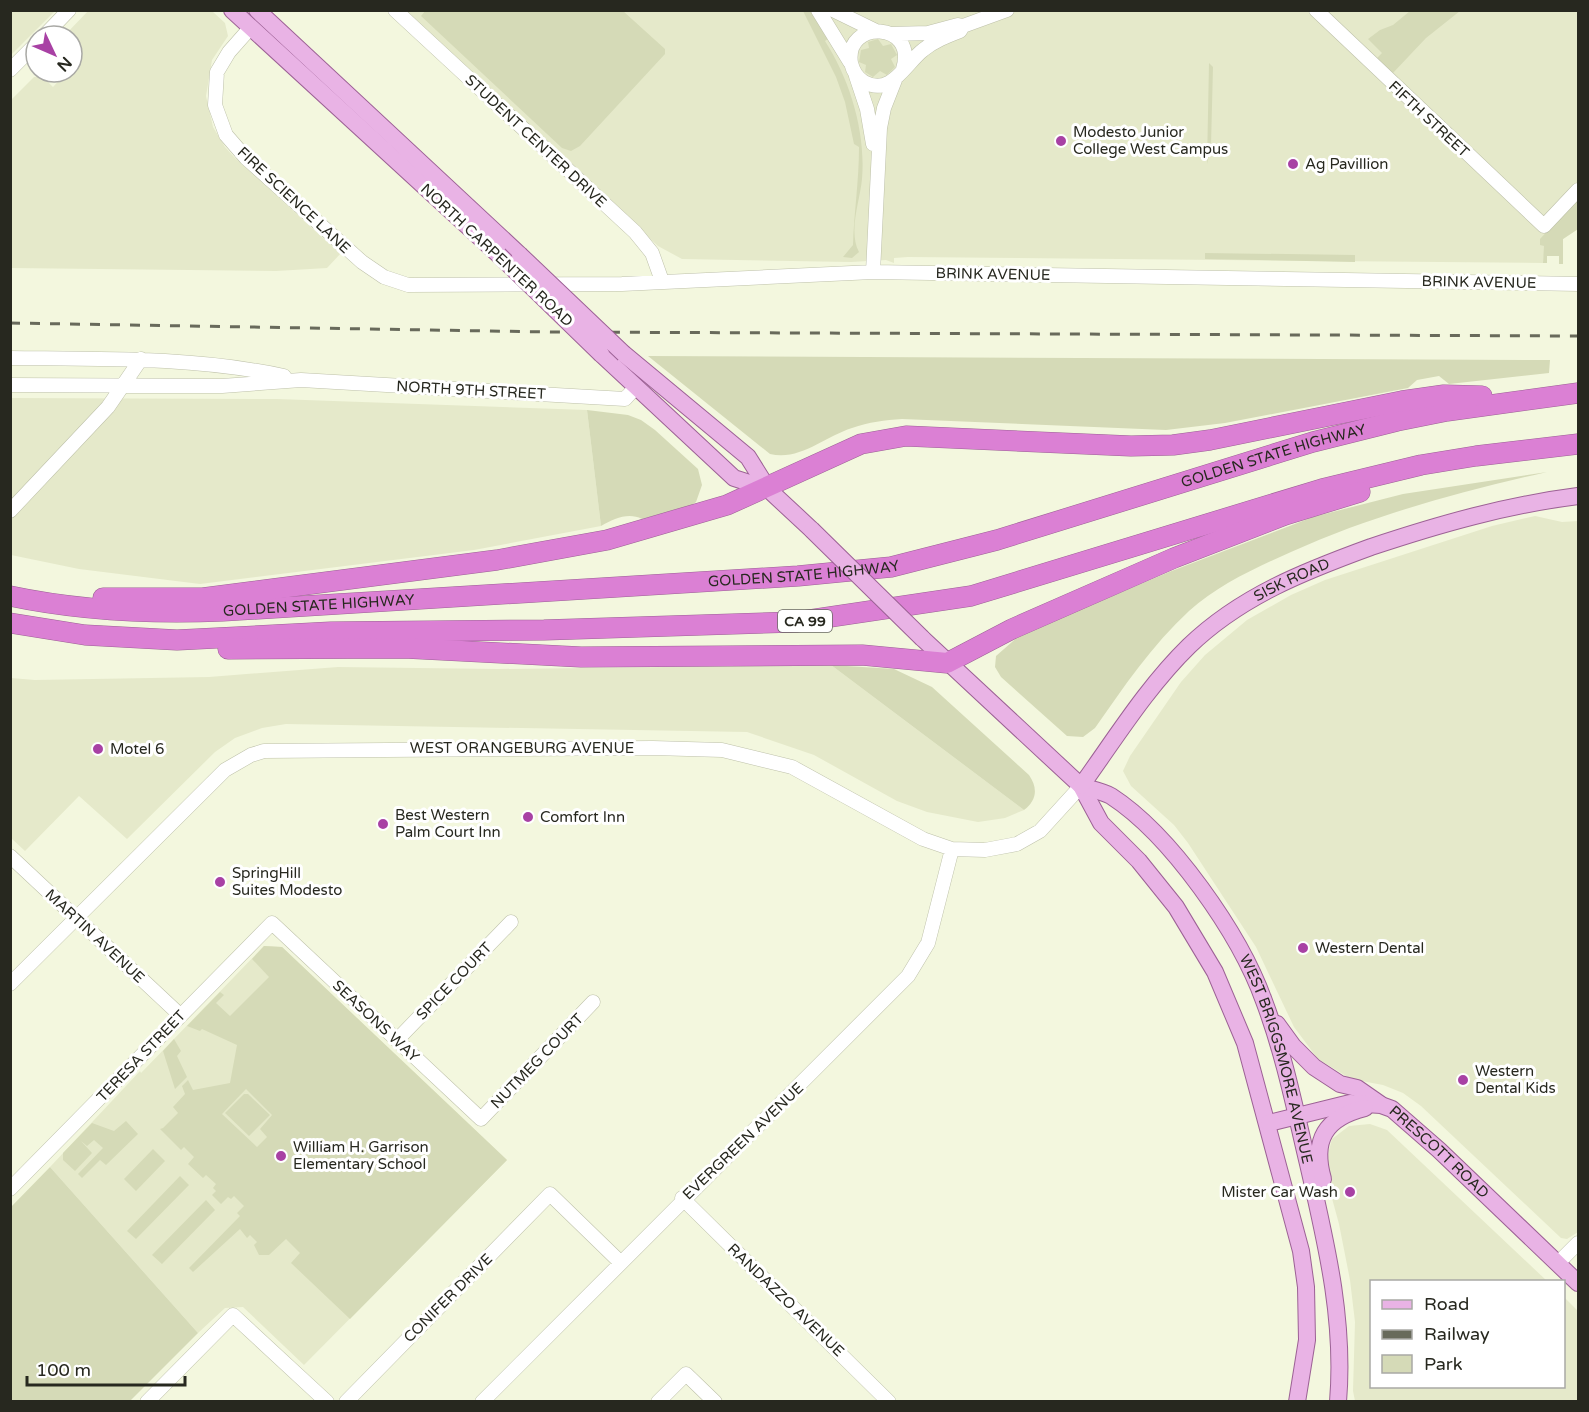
<svg xmlns="http://www.w3.org/2000/svg" width="1589" height="1412" font-family="'Varela Round',sans-serif">
<rect width="100%" height="100%" fill="#f3f7de"/>
<path fill="#e5e9ca" d="M 11,10 L 55,11 L 11,55 L 10,11 Z
M 89,10 L 212,11 L 225,23 L 228,36 L 212,60 L 206,96 L 213,127 L 225,147 L 235,158 L 323,238 L 342,252 L 327,268 L 276,271 L 11,268 L 11,100 L 34,77 L 42,76 L 53,87 L 67,72 L 72,72 L 75,64 L 72,61 L 72,36 L 64,36 Z
M 404,11 L 1578,11 L 1578,229 L 1563,239 L 1563,246 L 1545,246 L 1543,263 L 908,257 L 894,258 L 894,263 L 886,260 L 851,262 L 682,259 L 658,246 Z
M 11,398 L 277,399 L 587,410 L 601,526 L 474,550 L 200,584 L 79,569 L 11,555 Z
M 1535,516 L 1562,522 L 1578,521 L 1578,1232 L 1567,1239 L 1561,1238 L 1421,1106 L 1403,1093 L 1383,1085 L 1351,1079 L 1318,1059 L 1294,1027 L 1256,947 L 1188,843 L 1174,825 L 1131,786 L 1123,771 L 1130,756 L 1181,682 L 1205,655 L 1247,620 L 1291,595 L 1325,580 L 1492,526 Z
M 831,665 L 1024,810 L 1005,818 L 978,822 L 927,812 L 897,801 L 814,755 L 747,732 L 286,724 L 262,728 L 235,738 L 215,752 L 127,839 L 79,796 L 25,851 L 11,838 L 11,678 L 35,680 L 209,677 L 338,667 L 498,669 Z
M 264,946 L 282,947 L 507,1160 L 304,1365 L 243,1307 L 225,1308 L 198,1333 L 50,1167 L 140,1071 L 141,1073 Z
M 1370,1124 L 1387,1130 L 1547,1281 L 1372,1282 L 1372,1386 L 1564,1386 L 1564,1297 L 1578,1311 L 1578,1401 L 1355,1401 L 1353,1391 L 1355,1322 L 1350,1280 L 1339,1224 L 1324,1169 L 1332,1139 L 1349,1126 Z"/>
<path fill="#d5dab7" fill-rule="evenodd" d="M 426,10 L 623,11 L 665,49 L 665,54 L 580,146 L 571,151 L 562,148 L 421,16 Z
M 803,11 L 811,11 L 830,37 L 825,41 C 850,80 866,132 862,179 C 860,201 848,231 859,252 L 852,258 L 843,257 L 853,245 C 854,212 859,181 859,147 L 854,144 L 845,102 L 836,77 Z
M 1410,11 L 1460,11 L 1426,38 L 1392,74 L 1376,59 L 1382,53 L 1368,39 L 1380,30 L 1393,25 Z
M 878,39 L 883,46 L 891,44 L 897,55 L 891,59 L 895,67 L 887,75 L 880,71 L 873,77 L 865,72 L 866,65 L 859,62 L 861,50 L 869,48 L 868,42 Z
M 1209,63 L 1213,67 L 1211,145 L 1207,164 Z
M 1578,198 L 1578,229 L 1563,239 L 1563,264 L 1559,264 L 1559,256 L 1547,256 L 1547,263 L 1543,263 L 1544,246 L 1540,245 L 1540,239 Z
M 1205,253 L 1355,255 L 1355,262 L 1205,259 Z
M 648,356 L 1550,360 L 1549,373 L 1449,384 L 1439,376 L 1417,380 L 1408,388 L 1225,423 L 1166,430 L 902,419 C 885,420 869,422 852,428 C 824,437 800,461 770,454 Z
M 587,410 L 628,415 L 641,420 L 655,430 L 698,469 L 702,485 L 696,502 L 689,507 L 642,519 C 628,512 614,519 601,526 Z
M 1547,472 C 1459,492 1373,515 1291,552 C 1255,568 1218,585 1189,611 C 1152,645 1123,688 1095,728 L 1083,737 L 1067,736 L 1001,677 L 995,667 L 996,656 L 1020,635 L 1169,572 L 1313,517 L 1403,494 Z
M 831,665 L 894,669 L 932,687 L 1029,775 C 1038,788 1037,800 1024,810 Z
M 264,946 L 282,947 L 507,1160 L 350,1319 L 291,1263 L 300,1253 L 286,1239 L 269,1255 L 259,1255 L 254,1245 L 257,1242 L 250,1235 L 247,1238 L 240,1229 L 193,1272 L 189,1268 L 240,1216 L 237,1213 L 244,1206 L 234,1196 L 231,1199 L 228,1197 L 221,1204 L 212,1195 L 216,1191 L 213,1188 L 216,1184 L 206,1175 L 203,1178 L 188,1164 L 194,1157 L 184,1147 L 181,1150 L 160,1129 L 163,1128 L 178,1113 L 173,1107 L 185,1094 L 182,1086 L 188,1080 L 193,1090 L 230,1083 L 237,1045 L 202,1029 L 200,1031 L 187,1026 L 220,992 L 224,995 L 216,1003 L 230,1016 L 269,977 L 252,959 ZM 246,1089 L 272,1115 L 260,1129 L 267,1137 L 257,1147 L 222,1114 Z
M 174,1039 L 181,1051 L 177,1056 L 187,1077 L 175,1089 L 163,1051 Z
M 244,1094 L 248,1094 L 270,1115 L 249,1136 L 225,1113 Z
M 126,1121 L 138,1134 L 106,1165 L 100,1160 L 82,1178 L 78,1174 L 103,1148 L 94,1140 L 87,1146 L 81,1141 L 92,1153 L 75,1171 L 63,1160 L 63,1153 L 92,1123 L 114,1131 Z
M 153,1149 L 165,1161 L 136,1191 L 124,1179 Z
M 50,1167 L 198,1333 L 130,1401 L 11,1401 L 11,1207 Z
M 180,1176 L 189,1185 L 136,1239 L 127,1231 Z
M 206,1200 L 215,1210 L 162,1264 L 152,1255 Z"/>
<g fill="none" stroke-linecap="round" stroke-linejoin="round">
<g stroke="#bec1aa" stroke-width="15">
<path id="minor" d="M 395,10 L 635,232 L 652,253 L 662,281
M 818,10 L 850,62
M 833,10 L 876,31
M 1316,10 L 1544,226 L 1578,190
M 251,27 L 229,52 L 217,72 L 215,105 L 226,135 L 246,158 L 362,262 L 384,277 L 408,285 L 622,284 L 873,272 L 1578,284
M 891,34 L 928,33 L 958,25 L 963,26 L 1007,10
M 44,36 L 69,10
M 903,69 C 918,21 844,19 851,63 C 853,71 857,78 864,82 C 891,97 905,64 923,50 C 934,41 947,36 960,31 L 963,26
M 10,70 L 36,44
M 856,76 L 867,109 L 873,144
M 873,272 L 880,128 L 884,108 L 895,80
M 10,358 C 103,359 194,357 284,376
M 10,385 L 222,386 L 301,380 L 625,399 L 635,388
M 10,511 L 108,407 L 141,359
M 10,856 L 180,1015
M 10,984 L 225,770 L 251,755 L 264,751 L 653,748 L 722,750 L 792,767 L 923,839 L 952,849 L 985,850 L 1017,844 L 1040,831 L 1081,786
M 397,1040 L 511,922
M 10,1189 L 272,923 L 481,1119 L 593,1002
M 682,1198 L 889,1402
M 1558,1263 L 1578,1243
M 147,1402 L 233,1315 L 327,1402
M 346,1402 L 550,1194 L 620,1262
M 482,1402 L 908,976 L 928,943 L 952,849
M 658,1402 L 686,1374 L 715,1402"/>
</g>
<g stroke="#9c6195" stroke-width="18">
<g id="major">
<path d="M 232,10 L 499,255"/>
<path d="M 257,10 L 520,255"/>
<path d="M 601,354 L 734,478 L 768,489"/>
<path d="M 624,354 L 748,457 L 768,489 L 812,530"/>
<path d="M 922,638 L 1081,786 L 1101,823 L 1139,861 L 1176,907 L 1215,972 L 1245,1043 L 1301,1251 L 1306,1287 L 1307,1340 L 1297,1402"/>
<path id="s1" d="M 1081,786 C 1090,789 1102,791 1111,796 C 1171,835 1240,934 1264,1001 C 1284,1054 1295,1109 1308,1164 C 1326,1243 1345,1320 1338,1402"/>
<path id="s2" d="M 1081,786 C 1115,739 1147,687 1189,646 C 1241,596 1305,571 1371,547 C 1440,524 1507,505 1578,496"/>
<path d="M 1277,1024 L 1293,1046 L 1314,1067 L 1340,1084 L 1357,1088 L 1380,1104"/>
<path id="s3" d="M 1269,1123 L 1350,1103 L 1381,1105 L 1392,1109 L 1439,1150 L 1578,1283"/>
<path d="M 1323,1179 C 1312,1140 1325,1118 1365,1108"/>
</g>
</g>
<g stroke="#9c6195" stroke-width="21">
<g id="highway">
<path id="s4" d="M 10,596 C 81,611 151,614 223,611 L 798,576 L 891,567 L 997,540 L 1313,442 L 1397,421 L 1447,411 L 1578,393"/>
<path d="M 103,598 L 203,598 L 497,560 L 607,540 L 727,505 L 861,444 L 906,436 L 1131,446 L 1173,445 L 1210,440 L 1402,401 L 1444,395 L 1482,396"/>
<path d="M 10,623 L 85,635 L 177,640 L 331,632 L 544,630 L 796,622 L 971,596 L 1322,489 L 1421,465 L 1476,456 L 1578,444"/>
<path d="M 228,649 L 404,648 L 581,657 L 862,655 L 947,663 L 1012,629 L 1174,558 L 1285,515 L 1360,492"/>
</g>
</g>
<use href="#minor" stroke="#fff" stroke-width="14"/>
<use href="#major" stroke="#e9b3e5" stroke-width="16"/>
<use href="#highway" stroke="#db80d4" stroke-width="20"/>
<path stroke="#686a5b" stroke-width="3" stroke-dasharray="10 10" stroke-linecap="butt" d="M 10,323 L 551,332 L 1578,336"/>
<g stroke="#9c6195" stroke-width="18" stroke-linecap="butt">
<path id="major-bridge" d="M 499,255 L 601,354
M 520,255 L 624,354
M 812,530 L 922,638"/>
</g>
<use href="#major-bridge" stroke="#e9b3e5" stroke-width="16"/>
</g>
<g fill="#a841a4" stroke="#fff" stroke-width="2">
<circle cx="1061" cy="141" r="6"/>
<circle cx="1293" cy="164" r="6"/>
<circle cx="98" cy="749" r="6"/>
<circle cx="528" cy="817" r="6"/>
<circle cx="383" cy="824" r="6"/>
<circle cx="220" cy="882" r="6"/>
<circle cx="1303" cy="948" r="6"/>
<circle cx="1463" cy="1080" r="6"/>
<circle cx="281" cy="1156" r="6"/>
<circle cx="1350" cy="1192" r="6"/>
</g>
<g text-anchor="middle" dominant-baseline="central" stroke-width="6" stroke-linejoin="round" paint-order="stroke">
<rect fill="#fff" stroke="#686862" stroke-width="1.5" x="778" y="610" width="54" height="22" rx="4.5"/>
<g font-size="14" font-weight="bold" fill="#27281f">
<text x="805" y="621">CA 99</text>
</g>
<g font-size="15" fill="#27281f" stroke="#fff">
<text transform="translate(1429 119) rotate(43)">FIFTH STREET</text>
<text transform="translate(536 141) rotate(43)">STUDENT CENTER DRIVE</text>
<text transform="translate(294 200) rotate(43)">FIRE SCIENCE LANE</text>
<text transform="translate(497 255) rotate(43)">NORTH CARPENTER ROAD</text>
<text transform="translate(993 274) rotate(1)">BRINK AVENUE</text>
<text transform="translate(1479 282) rotate(1)">BRINK AVENUE</text>
<text transform="translate(471 390) rotate(3)">NORTH 9TH STREET</text>
<text stroke="none"><textPath href="#s4" startOffset="1282">GOLDEN STATE HIGHWAY</textPath></text>
<text stroke="none"><textPath href="#s4" startOffset="796">GOLDEN STATE HIGHWAY</textPath></text>
<text stroke="none"><textPath href="#s2" startOffset="300">SISK ROAD</textPath></text>
<text stroke="none"><textPath href="#s4" startOffset="310">GOLDEN STATE HIGHWAY</textPath></text>
<text x="522" y="748">WEST ORANGEBURG AVENUE</text>
<text transform="translate(95 936) rotate(43)">MARTIN AVENUE</text>
<text transform="translate(454 981) rotate(-46)">SPICE COURT</text>
<text transform="translate(376 1021) rotate(43)">SEASONS WAY</text>
<text transform="translate(141 1056) rotate(-46)">TERESA STREET</text>
<text stroke="none"><textPath href="#s1" startOffset="350">WEST BRIGGSMORE AVENUE</textPath></text>
<text transform="translate(537 1061) rotate(-46)">NUTMEG COURT</text>
<text transform="translate(743 1141) rotate(-44)">EVERGREEN AVENUE</text>
<text stroke="none"><textPath href="#s3" startOffset="190">PRESCOTT ROAD</textPath></text>
<text transform="translate(448 1298) rotate(-45)">CONIFER DRIVE</text>
<text transform="translate(786 1300) rotate(44)">RANDAZZO AVENUE</text>
</g>
<g font-size="15" fill="#27281f" stroke="#fff" text-anchor="start">
<text x="1073" y="132">Modesto Junior<tspan x="1073" dy="17">College West Campus</tspan></text>
<text x="1305" y="164">Ag Pavillion</text>
<text x="110" y="749">Motel 6</text>
<text x="395" y="815">Best Western<tspan x="395" dy="17">Palm Court Inn</tspan></text>
<text x="540" y="817">Comfort Inn</text>
<text x="232" y="873">SpringHill<tspan x="232" dy="17">Suites Modesto</tspan></text>
<text x="1315" y="948">Western Dental</text>
<text x="1475" y="1071">Western<tspan x="1475" dy="17">Dental Kids</tspan></text>
<text x="293" y="1147">William H. Garrison<tspan x="293" dy="17">Elementary School</tspan></text>
<text x="1338" y="1192" text-anchor="end">Mister Car Wash</text>
</g>
</g>
<rect width="1589" height="1412" fill="none" stroke="#27281f" stroke-width="24"/>
<rect x="1370" y="1280" width="195" height="108" fill="#ffffff" stroke="#a9a9a5" stroke-width="1.5"/>
<rect x="1382" y="1300" width="30" height="9" fill="#e9b3e5" stroke="#a9a9a5" stroke-width="1.5"/>
<text x="1424" y="1310" font-size="18" fill="#27281f">Road</text>
<rect x="1382" y="1330" width="30" height="9" fill="#686a5b" stroke="#a9a9a5" stroke-width="1.5"/>
<text x="1424" y="1340" font-size="18" fill="#27281f">Railway</text>
<rect x="1382" y="1355" width="30" height="18" fill="#d5dab7" stroke="#a9a9a5" stroke-width="1.5"/>
<text x="1424" y="1370" font-size="18" fill="#27281f">Park</text>
<g transform="translate(54 54) rotate(134)"><circle r="28" fill="#ffffff" stroke="#a9a9a5" stroke-width="1.5"/>
<path d="M0-4.5L10 22L0 15L-10 22Z" fill="#a841a4"/>
<text y="-9" font-size="16" font-weight="bold" text-anchor="middle" fill="#27281f">N</text>
</g>
<path d="M27 1376v9h158v-9" fill="none" stroke="#27281f" stroke-width="3"/>
<text x="36" y="1376" font-size="18" fill="#27281f" stroke="#ffffff" stroke-width="4.5" paint-order="stroke">100 m</text>
</svg>
